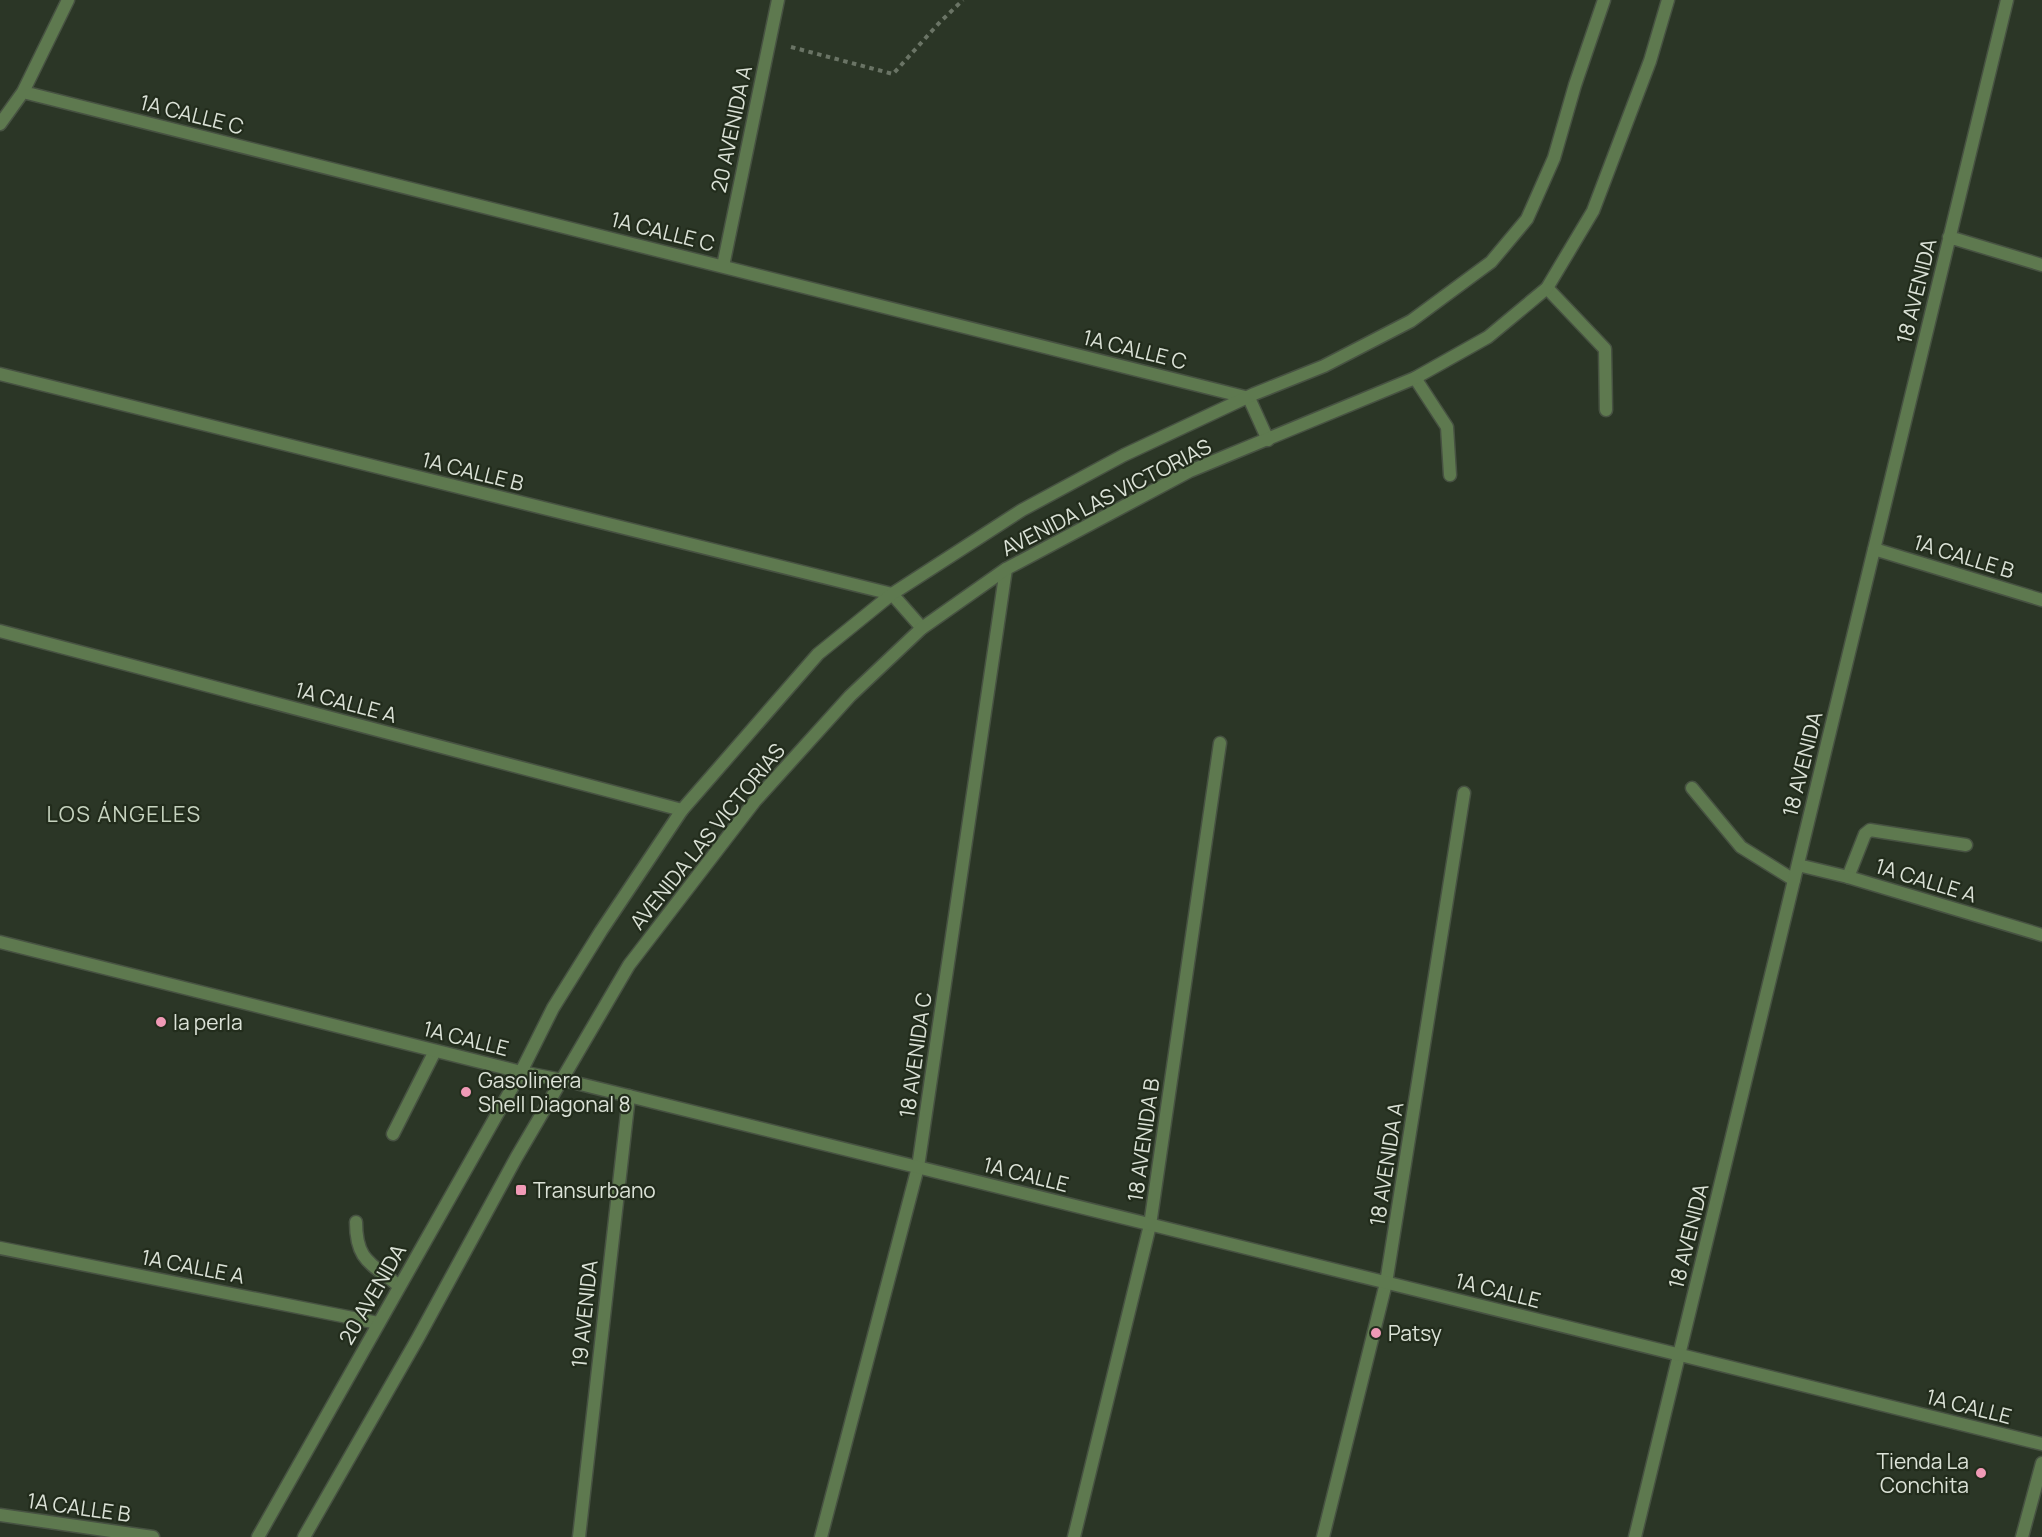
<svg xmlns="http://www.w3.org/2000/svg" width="2042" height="1537" font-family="Manrope,sans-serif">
<rect width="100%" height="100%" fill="#2b3626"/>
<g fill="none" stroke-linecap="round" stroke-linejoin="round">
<g stroke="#475242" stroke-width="15">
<path id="service" d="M 1547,288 L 1605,349 L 1606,410
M 1415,378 L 1447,427 L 1450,475
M 1692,788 L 1741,847 L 1794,880
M 1848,877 L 1865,834 L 1870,830 L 1966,845
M 393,1134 L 435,1051
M 356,1222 C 356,1261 371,1263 399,1286"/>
</g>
<g stroke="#475242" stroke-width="15">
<path id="pedestrian" d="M 579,1537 L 629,1096"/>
</g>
<g stroke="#475242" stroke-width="15">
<path id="minor" d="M 23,92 L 1249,398 L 1268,440
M 0,124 L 23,92 L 68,0
M 1949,237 L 2042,265
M 723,266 L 778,0
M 0,374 L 892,594 L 922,628
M 1874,549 L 2042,600
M 0,631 L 682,810
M 1798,865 L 1848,877 L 2042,935
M 0,942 L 521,1072
M 0,1248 L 378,1323
M 0,1515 L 153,1537
M 821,1537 L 918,1167 L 1006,569
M 1074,1537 L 1150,1225 L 1220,743
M 1323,1537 L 1386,1283 L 1464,793
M 1635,1537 L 2007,0
M 2022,1537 L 2042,1463"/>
</g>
<g stroke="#475242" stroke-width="15">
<path id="tertiary" d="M 521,1072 L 572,1082 L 2042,1444
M 258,1537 L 521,1072 L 553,1008 L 601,931 L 682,810 L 818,654 L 892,594 L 1022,510 L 1124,455 L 1254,394 L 1324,366 L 1411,321 L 1491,262 L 1527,219 L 1554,158 L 1575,85 L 1604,0
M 304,1537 L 418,1338 L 516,1158 L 629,965 L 755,801 L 850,696 L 922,628 L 1006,569 L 1190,471 L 1415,378 L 1488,337 L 1547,288 L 1593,211 L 1650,61 L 1668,0"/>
</g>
<path stroke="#6a7465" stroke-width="4" stroke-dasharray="4.5 4.5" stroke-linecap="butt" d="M 791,47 L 893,74 L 940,22 L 963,0"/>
<use href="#service" stroke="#5e794f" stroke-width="12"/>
<use href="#pedestrian" stroke="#5e794f" stroke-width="12"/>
<use href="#minor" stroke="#5e794f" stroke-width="12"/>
<use href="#tertiary" stroke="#5e794f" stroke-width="12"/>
</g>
<g fill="#f09ab6" stroke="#222c1c" stroke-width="2">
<circle cx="161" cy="1022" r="6"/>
<circle cx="466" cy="1092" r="6"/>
<rect x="515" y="1184" width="12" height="12" rx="3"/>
<circle cx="1376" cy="1333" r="6"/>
<circle cx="1981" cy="1473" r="6"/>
</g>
<g text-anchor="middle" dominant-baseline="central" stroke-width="4.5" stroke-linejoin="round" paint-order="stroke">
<g font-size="21" fill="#dbe2d7" stroke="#222c1c">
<text transform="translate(192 114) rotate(14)">1A CALLE C</text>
<text transform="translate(731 129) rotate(-78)">20 AVENIDA A</text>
<text transform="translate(663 231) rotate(14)">1A CALLE C</text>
<text transform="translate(1916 291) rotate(-76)">18 AVENIDA</text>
<text transform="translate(1135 349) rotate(14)">1A CALLE C</text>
<text transform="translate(473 471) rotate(14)">1A CALLE B</text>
<text transform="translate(1106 497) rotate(-27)">AVENIDA LAS VICTORIAS</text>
<text transform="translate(1964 556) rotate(17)">1A CALLE B</text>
<text transform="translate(346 702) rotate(15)">1A CALLE A</text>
<text transform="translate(1802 764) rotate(-76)">18 AVENIDA</text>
<text transform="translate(707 836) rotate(-51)">AVENIDA LAS VICTORIAS</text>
<text transform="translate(1926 880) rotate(17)">1A CALLE A</text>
<text transform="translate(466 1038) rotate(14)">1A CALLE</text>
<text transform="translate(915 1055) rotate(-82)">18 AVENIDA C</text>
<text transform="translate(1143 1140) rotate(-82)">18 AVENIDA B</text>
<text transform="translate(1386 1164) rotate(-81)">18 AVENIDA A</text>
<text transform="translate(1026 1174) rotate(14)">1A CALLE</text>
<text transform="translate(1688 1236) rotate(-76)">18 AVENIDA</text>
<text transform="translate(193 1266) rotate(11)">1A CALLE A</text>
<text transform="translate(1498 1290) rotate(14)">1A CALLE</text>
<text transform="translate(372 1294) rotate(-60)">20 AVENIDA</text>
<text transform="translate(584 1314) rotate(-84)">19 AVENIDA</text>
<text transform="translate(1969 1406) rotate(14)">1A CALLE</text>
<text transform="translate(79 1507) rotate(8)">1A CALLE B</text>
</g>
<g font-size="21" fill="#dbe2d7" stroke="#222c1c" text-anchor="start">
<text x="173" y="1022">la perla</text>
<text x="478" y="1080">Gasolinera<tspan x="478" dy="24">Shell Diagonal 8</tspan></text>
<text x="533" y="1190">Transurbano</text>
<text x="1388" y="1333">Patsy</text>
<text x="1969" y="1461" text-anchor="end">Tienda La<tspan x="1969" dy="24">Conchita</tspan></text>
</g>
<g font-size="22" letter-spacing="1.5" fill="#c6d3bf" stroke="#222c1c">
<text x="124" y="814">LOS ÁNGELES</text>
</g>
</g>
</svg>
